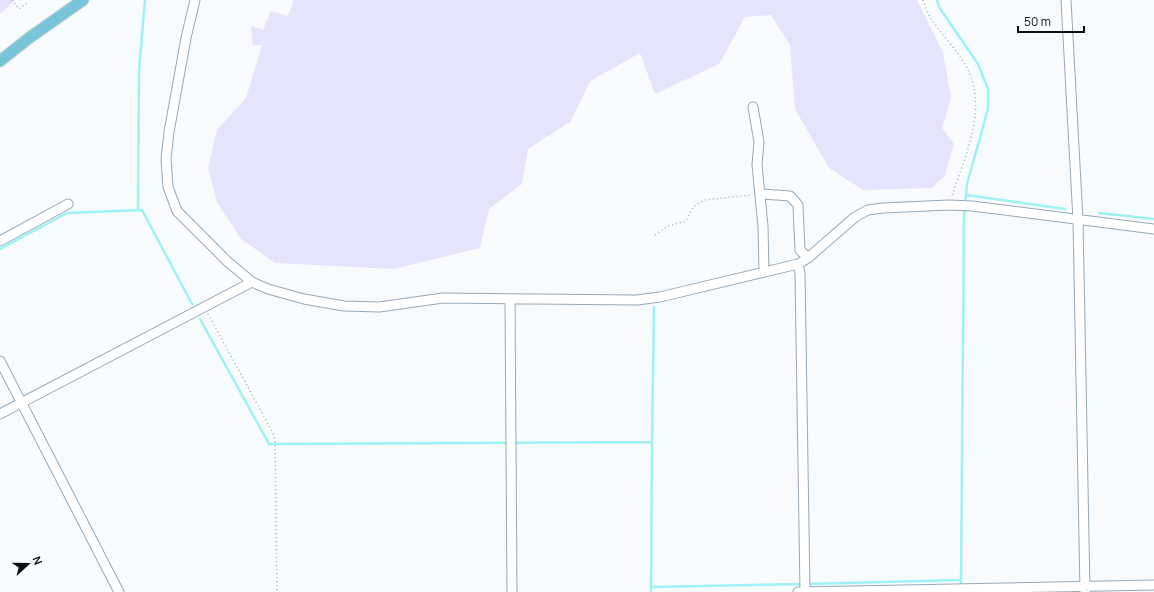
<svg xmlns="http://www.w3.org/2000/svg" width="1154" height="592" font-family="Manrope,sans-serif">
<rect width="100%" height="100%" fill="#f7fbfe"/>
<path fill="#e2e5fb" d="M 0,0 L 15,0 L 0,14 Z
M 294,0 L 917,0 L 943,53 L 951,98 L 942,128 L 954,144 L 945,175 L 932,188 L 863,190 L 829,168 L 795,109 L 790,45 L 771,15 L 745,17 L 719,64 L 655,94 L 640,53 L 590,81 L 571,121 L 528,149 L 522,184 L 489,209 L 480,248 L 394,269 L 275,263 L 241,239 L 217,202 L 208,168 L 217,130 L 246,98 L 262,45 L 253,46 L 251,26 L 263,30 L 271,11 L 288,16 Z"/>
<g fill="none" stroke-linecap="round" stroke-linejoin="round">
<path stroke="#9ef1f5" stroke-width="2.5" d="M 937,0 L 939,7 L 978,64 L 988,89 L 988,109 L 967,184 L 964,216 L 961,588
M 966,195 L 1065,209
M 138,210 L 139,70 L 145,0
M 1099,213 L 1154,219
M 0,249 L 67,213 L 142,210 L 192,304
M 200,319 L 269,444 L 652,442 L 651,592
M 652,442 L 654,307
M 807,584 L 961,580
M 651,587 L 803,584"/>
<g stroke="#96a9b8" stroke-width="11">
<path id="minor" d="M 195,0 L 186,38 L 169,132 L 166,159 L 168,187 L 177,211 L 228,262 L 252,282 L 268,289 L 304,299 L 344,306 L 379,307 L 443,298 L 637,300 L 660,297 L 798,264 L 808,258 L 855,217 L 868,210 L 883,208 L 949,205 L 972,206 L 1154,229
M 1066,0 L 1078,220 L 1085,592
M 753,107 L 759,142 L 757,165 L 763,226 L 764,272
M 761,194 L 790,196 L 798,205 L 800,250 L 808,258
M 0,241 L 68,204
M 798,264 L 800,273 L 805,592
M 510,300 L 512,592
M 0,361 L 119,592
M 0,414 L 252,282
M 798,592 L 1154,585"/>
</g>
<g stroke="#d3d4d5" stroke-width="13">
<path id="major" d="M 0,61 L 29,38 L 83,0"/>
</g>
<path stroke="#aaafb3" stroke-width="1.5" stroke-dasharray="1 3" stroke-linecap="butt" d="M 12,0 L 19,9 L 27,3
M 923,0 C 925,6 927,12 930,17 C 941,34 956,49 966,66 C 989,107 965,156 952,196
M 655,235 L 668,226 L 686,221 L 693,207 L 704,200 L 751,195
M 208,314 L 273,433 L 275,440 L 277,592"/>
<use href="#minor" stroke="#fff" stroke-width="9"/>
<use href="#major" stroke="#78c5d9" stroke-width="11"/>
</g>
<g transform="translate(28 564) rotate(69)" stroke="#f7fbfe" stroke-width="3" paint-order="stroke">
<path d="M0-3L7 15L0 10L-7 15Z" fill="#080f14"/>
<text y="-6" font-size="11" font-weight="bold" text-anchor="middle" fill="#080f14">N</text>
</g>
<path d="M1018 26v6h66v-6" fill="none" stroke="#080f14" stroke-width="2"/>
<text x="1024" y="26" font-size="12" fill="#080f14" stroke="#f7fbfe" stroke-width="3" paint-order="stroke">50 m</text>
</svg>
